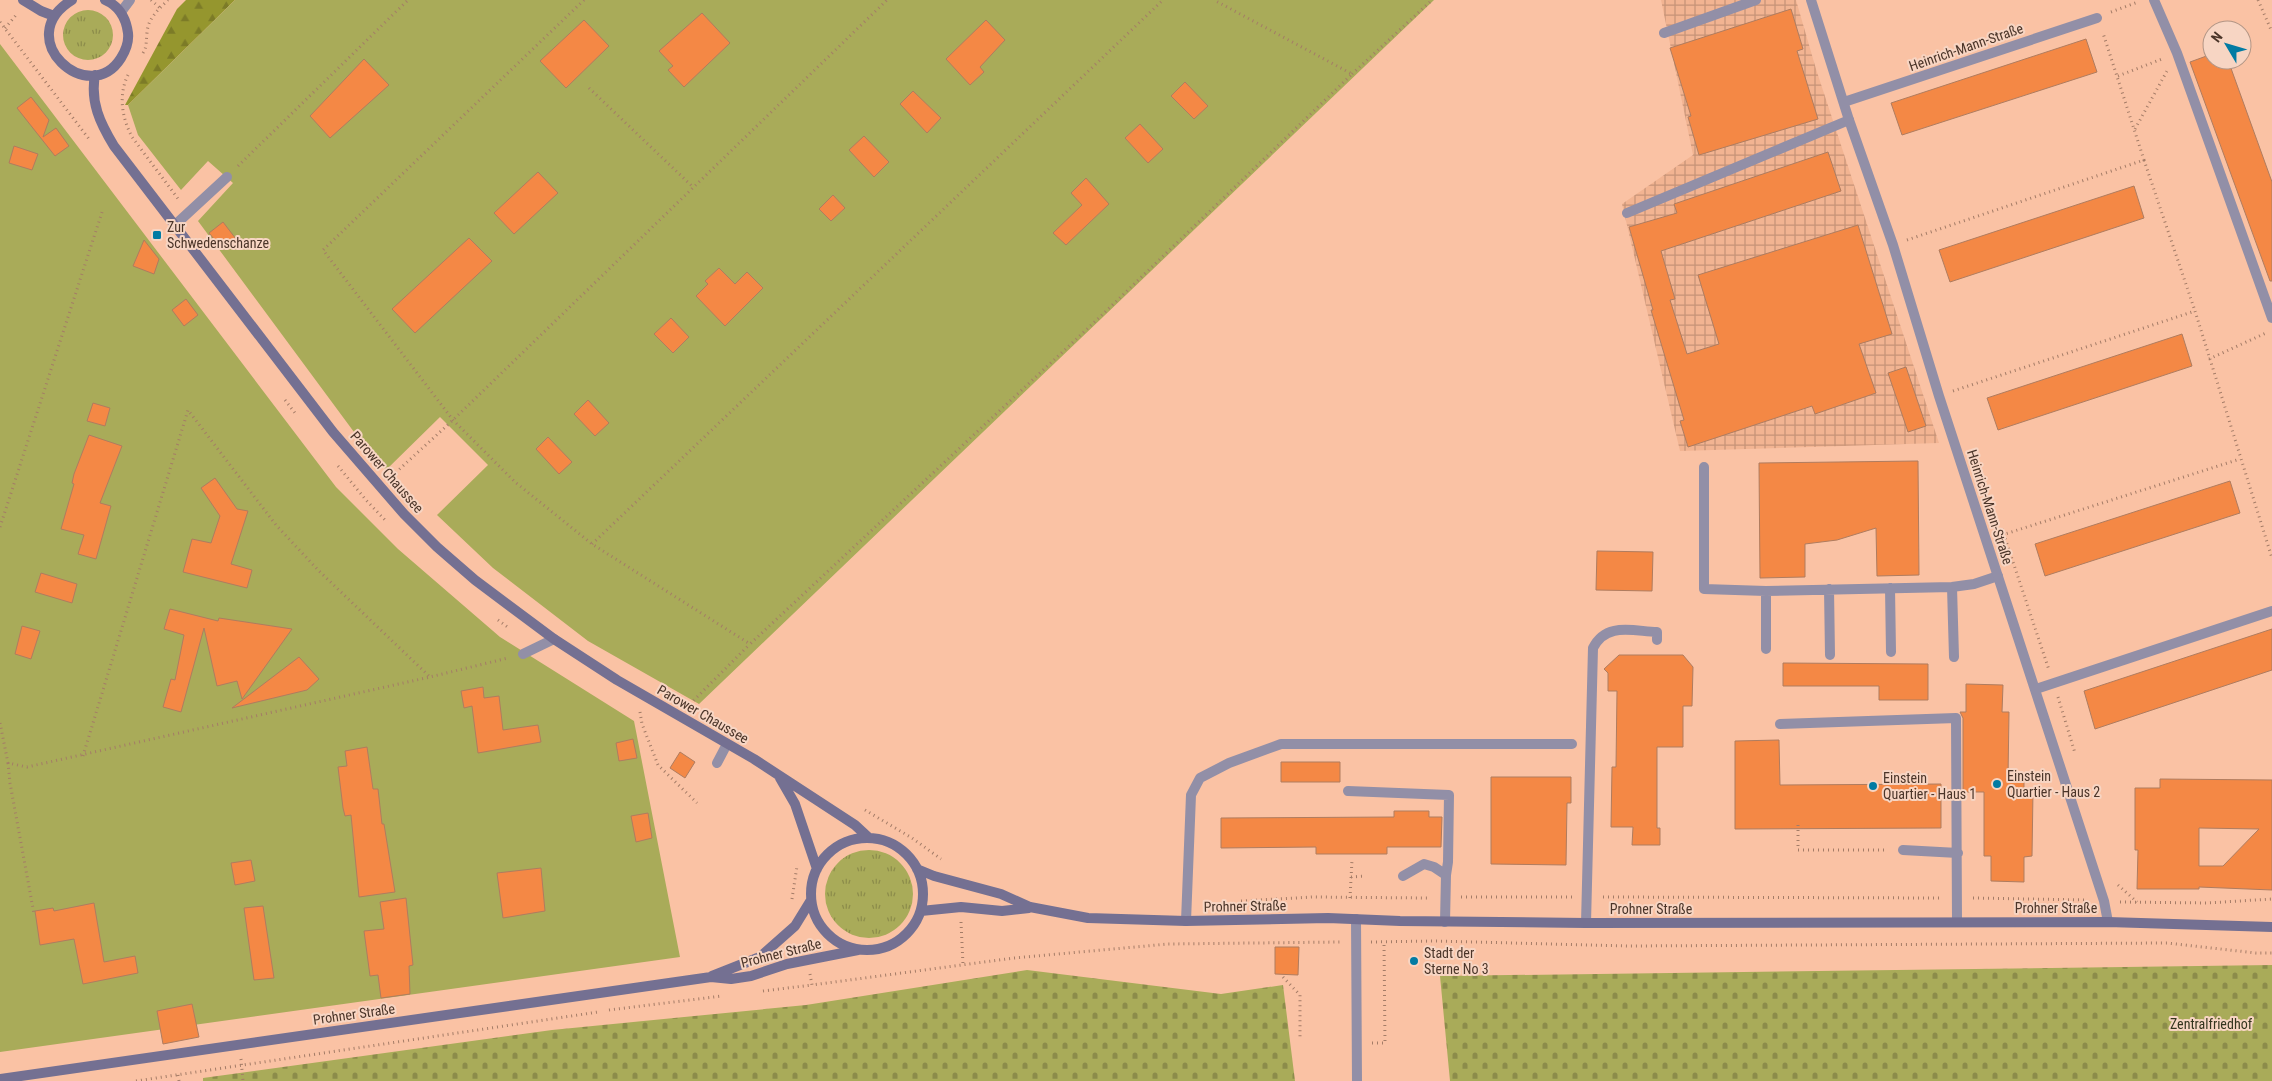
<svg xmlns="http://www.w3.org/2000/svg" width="2272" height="1081" font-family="'Roboto Condensed',sans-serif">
<defs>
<pattern id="industrial-grid" width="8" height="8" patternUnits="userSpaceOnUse" patternTransform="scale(1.25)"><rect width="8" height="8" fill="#f2b492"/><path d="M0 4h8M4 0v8" fill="none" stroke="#c69377"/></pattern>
<pattern id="grass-tufts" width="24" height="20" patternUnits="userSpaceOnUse" patternTransform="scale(1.25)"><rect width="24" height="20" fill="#a9ab59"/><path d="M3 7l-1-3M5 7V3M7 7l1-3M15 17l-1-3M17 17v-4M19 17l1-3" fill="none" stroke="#8c8c4a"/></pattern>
<pattern id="forest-firs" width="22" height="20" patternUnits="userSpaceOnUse" patternTransform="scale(1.25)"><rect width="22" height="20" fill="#95962e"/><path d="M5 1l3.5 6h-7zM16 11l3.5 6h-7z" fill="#7c7b27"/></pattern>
<pattern id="cemetery-stones" width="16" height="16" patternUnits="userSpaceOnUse" patternTransform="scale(1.25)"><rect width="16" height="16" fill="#a9ab59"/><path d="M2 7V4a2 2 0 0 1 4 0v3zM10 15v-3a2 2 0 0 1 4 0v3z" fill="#8c8c4a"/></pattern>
</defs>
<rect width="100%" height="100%" fill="#fac2a4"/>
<path fill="url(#industrial-grid)" d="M 1661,0 L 1796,0 L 1816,69 L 1939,443 L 1680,451 L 1622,204 L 1693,155 Z"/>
<path fill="url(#grass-tufts)" d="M63 35a25 25 0 1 1 50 0a25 25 0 1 1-50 0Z
M825 894a44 44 0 1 1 88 0a44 44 0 1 1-88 0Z"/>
<path fill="url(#forest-firs)" d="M 186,0 L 235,0 L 128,105 L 125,105 L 177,9 Z"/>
<path fill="url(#cemetery-stones)" d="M 2272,965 L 2272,1081 L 1450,1081 L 1440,976 Z
M 1027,970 L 1221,994 L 1283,985 L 1295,1081 L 203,1081 L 203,1078 L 552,1030 L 806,1005 Z"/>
<path fill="#a9ab59" d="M 235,0 L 1434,0 L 699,704 L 588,641 L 493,568 L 437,515 L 488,465 L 440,417 L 386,470 L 368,451 L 198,221 L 233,183 L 208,161 L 181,190 L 138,135 L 128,105 Z
M 0,44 L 336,487 L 398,549 L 500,637 L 634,721 L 680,957 L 0,1052 Z"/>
<path fill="#f48845" stroke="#af7c5f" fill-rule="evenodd" d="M 1791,9 L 1803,49 L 1797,51 L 1818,119 L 1699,155 L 1688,117 L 1691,116 L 1670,48 Z
M 702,13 L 730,43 L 684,87 L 668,70 L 673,66 L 659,51 Z
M 584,20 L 609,46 L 566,88 L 540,61 Z
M 986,20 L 1005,40 L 980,67 L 984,72 L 970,85 L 946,59 Z
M 2086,39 L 2097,72 L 1902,135 L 1891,103 Z
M 2212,54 L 2212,60 L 2228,60 L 2272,182 L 2272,281 L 2270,281 L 2190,62 Z
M 364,59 L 389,85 L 330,138 L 310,116 Z
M 1185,82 L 1208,106 L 1194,119 L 1171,96 Z
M 913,91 L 941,118 L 927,133 L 900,104 Z
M 31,97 L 49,120 L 43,137 L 56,128 L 69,146 L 55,156 L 17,108 Z
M 1140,124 L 1163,149 L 1148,163 L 1125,138 Z
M 864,136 L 889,162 L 874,177 L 849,150 Z
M 14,146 L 38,154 L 32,170 L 9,163 Z
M 1828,152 L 1841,191 L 1661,251 L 1675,299 L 1670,300 L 1687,354 L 1719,344 L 1698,275 L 1858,225 L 1892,334 L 1859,344 L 1876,393 L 1815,414 L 1812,406 L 1688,447 L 1680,421 L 1684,420 L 1651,310 L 1653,310 L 1629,227 L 1677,213 L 1674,204 Z
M 538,172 L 558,193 L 514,234 L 494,213 Z
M 1086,178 L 1109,204 L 1066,245 L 1053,233 L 1082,205 L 1071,193 Z
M 2134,186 L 2144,218 L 1950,282 L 1939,250 Z
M 833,195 L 845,208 L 831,221 L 819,209 Z
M 223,222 L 236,239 L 223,250 L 209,233 Z
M 469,238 L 492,261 L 415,333 L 392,309 Z
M 144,240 L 159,259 L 154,274 L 133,266 Z
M 719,268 L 735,284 L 747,272 L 763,288 L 725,326 L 696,296 L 708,284 L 705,281 Z
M 186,299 L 198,315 L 184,326 L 172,310 Z
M 671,318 L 689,337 L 673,353 L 654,334 Z
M 2182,334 L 2192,366 L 1998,430 L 1987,398 Z
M 1906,367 L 1926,426 L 1908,432 L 1888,373 Z
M 588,400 L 609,423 L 595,436 L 574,414 Z
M 93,403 L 110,408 L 105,426 L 87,421 Z
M 89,435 L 122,446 L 100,503 L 111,506 L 96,559 L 78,554 L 84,535 L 61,529 L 74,484 L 72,483 L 74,474 Z
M 548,437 L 572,462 L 559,474 L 536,449 Z
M 1918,461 L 1919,575 L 1877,576 L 1876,528 L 1837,540 L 1805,544 L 1805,577 L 1760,578 L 1759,463 Z
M 215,478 L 237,509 L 248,511 L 231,564 L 252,570 L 247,588 L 183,572 L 192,539 L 211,543 L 220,516 L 201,488 Z
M 2230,481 L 2240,513 L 2045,576 L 2035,544 Z
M 1597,551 L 1653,552 L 1652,591 L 1596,590 Z
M 41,573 L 77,584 L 72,603 L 35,592 Z
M 170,609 L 218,621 L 219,618 L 292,629 L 242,699 L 237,681 L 217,686 L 204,628 L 181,712 L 163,707 L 171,679 L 175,680 L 184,635 L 164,629 Z
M 22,626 L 40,631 L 31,659 L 15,654 Z
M 2272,629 L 2272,670 L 2095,729 L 2084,691 Z
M 1619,655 L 1683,655 L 1693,667 L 1692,706 L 1683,706 L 1683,747 L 1657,747 L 1657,828 L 1660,828 L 1660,845 L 1632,845 L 1633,827 L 1611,827 L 1612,767 L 1616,767 L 1617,691 L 1608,691 L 1608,673 L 1604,669 Z
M 299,657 L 319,679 L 307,690 L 232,708 Z
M 1783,663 L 1928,664 L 1928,700 L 1879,700 L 1879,686 L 1783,686 Z
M 1966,684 L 2003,685 L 2002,712 L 2009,712 L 2008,778 L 2024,778 L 2024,791 L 2033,791 L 2032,856 L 2024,857 L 2024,882 L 1991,881 L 1991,856 L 1984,856 L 1984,792 L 1963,792 L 1963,718 L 1960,712 L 1966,712 Z
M 483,687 L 484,698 L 499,696 L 503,730 L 538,725 L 541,742 L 478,753 L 472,706 L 464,708 L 461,691 Z
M 633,739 L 637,758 L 619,761 L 616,743 Z
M 1779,740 L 1780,785 L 1941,784 L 1941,828 L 1735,829 L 1735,741 Z
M 367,747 L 373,789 L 378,789 L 382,824 L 384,824 L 395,892 L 359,897 L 351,815 L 345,816 L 343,808 L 338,767 L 347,766 L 345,751 Z
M 680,752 L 695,762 L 685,778 L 670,768 Z
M 1281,762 L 1340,762 L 1340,782 L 1281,782 Z
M 1491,777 L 1571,777 L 1571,803 L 1567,803 L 1566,865 L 1491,864 Z
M 2160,779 L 2272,780 L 2272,890 L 2199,887 L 2199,889 L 2137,889 L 2138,850 L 2135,850 L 2135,788 L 2160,788 ZM 2199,828 L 2259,829 L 2223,866 L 2199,866 Z
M 1394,811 L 1429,811 L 1429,817 L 1442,817 L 1441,847 L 1387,847 L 1387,854 L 1316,854 L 1316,847 L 1221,848 L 1221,818 L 1394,817 Z
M 648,813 L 652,838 L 636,842 L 631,816 Z
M 251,860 L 255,881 L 235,885 L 231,863 Z
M 541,868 L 545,911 L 503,918 L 497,873 Z
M 406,898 L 413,965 L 409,966 L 410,994 L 381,998 L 378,975 L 370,976 L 364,931 L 384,929 L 380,902 Z
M 94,903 L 104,962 L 135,956 L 138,973 L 83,984 L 74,939 L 40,945 L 35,911 L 53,908 L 54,911 Z
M 263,906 L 274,978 L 254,980 L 244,908 Z
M 1275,947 L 1299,947 L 1298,975 L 1275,974 Z
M 192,1004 L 199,1037 L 163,1044 L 157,1011 Z"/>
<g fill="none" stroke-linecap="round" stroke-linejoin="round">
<path stroke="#a47c67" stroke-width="3" stroke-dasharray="1 4" stroke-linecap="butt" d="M 151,0 L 160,8
M 584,0 L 323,250 L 453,420 L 515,482 L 592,544 L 750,644 L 1102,315 L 1352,74 L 1214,0
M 2258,0 L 2272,32
M 2111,12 L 2138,2
M 0,22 L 89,139
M 5,28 L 17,14
M 143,53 C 147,47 146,41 147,33 C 148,18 158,10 168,0
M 1352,74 L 1432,0
M 128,75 C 118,95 122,118 132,137 L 179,200
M 2118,76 L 2162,59
M 589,88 L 694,188
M 2135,129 L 2167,71
M 2144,160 L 2195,311
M 238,166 L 408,0
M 1907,240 L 2144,160 L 2103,33
M 2209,359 L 2266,333
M 1953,391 L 2195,311 L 2272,558
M 285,400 L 295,413
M 338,466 L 366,500 L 385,520
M 392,476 L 453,420 L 887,0
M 0,527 L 103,209
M 2002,529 L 2049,670
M 2002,535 L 2240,459
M 592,544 L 1163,0
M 498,620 L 509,628
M 2058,697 L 2075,753
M 690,704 L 750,644
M 640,712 L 642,724 L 658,765 L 697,803
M 0,723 L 8,763 L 27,767 L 430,677 L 508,658
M 83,756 L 188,410 L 276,525 L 319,571 L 430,677
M 8,763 L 10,783 L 34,914
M 865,810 L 912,838 L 941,859
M 1798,825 L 1798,850 L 1887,850
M 1351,877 L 1365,876
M 2118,885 L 2137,902
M 1461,897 L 1572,897
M 1603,897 L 1942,898
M 1350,898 L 1352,860
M 1973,898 L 2087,900
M 792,899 L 797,866
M 1241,901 L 1313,897 L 1429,898
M 2120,902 L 2207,903 L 2272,899
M 961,922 L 963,965
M 1371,942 L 1434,941 L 1629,946 L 2167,943 L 2256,953 L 2272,953
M 810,974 L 812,985 L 1014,958 L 1168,944 L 1340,942
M 1283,977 L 1300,995 L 1300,1040
M 763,991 L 812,985
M 609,1010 L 722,996
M 1372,1043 L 1385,1043 L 1384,942
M 241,1059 L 243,1081
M 178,1075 L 179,1081
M 136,1081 L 598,1012"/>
<path stroke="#928fa7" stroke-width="10" d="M 1664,33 L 1756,0
M 1627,213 L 1849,120
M 175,225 L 227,177
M 1704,467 L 1704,589 L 1766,591
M 1952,587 L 1954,657
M 1890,588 L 1891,652
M 1829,589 L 1830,655
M 1766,649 L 1766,591 L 1952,587 L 1974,584 L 1998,576
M 523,654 L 554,639
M 1780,724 L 1956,718 L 1957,921
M 717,763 L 727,744
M 1348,791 L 1449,795 L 1448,862 L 1446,875
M 1903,850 L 1958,853
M 1403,876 L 1424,864 L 1434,867 L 1446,875 L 1445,922
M 1356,919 L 1357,1081
M 1186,921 L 1191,795 L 1200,778 L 1229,763 L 1281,744 L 1572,744
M 1586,923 L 1593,648 C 1606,622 1632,631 1657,632 L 1657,640"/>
<path stroke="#928fa7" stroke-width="10" d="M 1811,0 L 1849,120 L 1893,245 L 1939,396 L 2104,901 L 2108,922
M 2154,0 L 2177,53 L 2272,318
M 121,12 L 130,0
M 1844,102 L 2097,18
M 2036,689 L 2272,611"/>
<path stroke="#747092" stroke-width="10" d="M 23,0 L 41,11 L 54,16
M 72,0 C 10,38 89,109 121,58 C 126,50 129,42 128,33 C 126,18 119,6 105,0
M 95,75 C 90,102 100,123 114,146 L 333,432 L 404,514 L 437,547 L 475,580 L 554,639 L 617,680 L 754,759 L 855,825 L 869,838
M 780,778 L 795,804 L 817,869
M811 894a56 56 0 1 1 112 0a56 56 0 1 1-112 0Z
M 917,869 L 934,876 L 1001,894 L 1030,907 L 1088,918 L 1186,921 L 1328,918 L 1400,921 L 1586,923 L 2108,922 L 2272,927
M 921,911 L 961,907 L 1002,911 L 1029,908
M 712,976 L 760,957 L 795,926 L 811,900
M 0,1079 L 711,977 L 731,979 L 751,976 L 787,964 L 858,950"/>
</g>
<g fill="#027ba3" stroke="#f7d5c3" stroke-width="2">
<rect x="152" y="230" width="10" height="10" rx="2.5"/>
<circle cx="1997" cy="784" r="5"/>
<circle cx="1873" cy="786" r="5"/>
<circle cx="1414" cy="961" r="5"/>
</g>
<g text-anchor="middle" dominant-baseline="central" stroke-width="4" stroke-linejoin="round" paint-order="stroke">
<g font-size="14" fill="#4b3529" stroke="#f7d5c3">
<text transform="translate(1966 47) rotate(-19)">Heinrich-Mann-Straße</text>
<text transform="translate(387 472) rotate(49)">Parower Chaussee</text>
<text transform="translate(1990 507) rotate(72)">Heinrich-Mann-Straße</text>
<text transform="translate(703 714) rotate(30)">Parower Chaussee</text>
<text transform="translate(1245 906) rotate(-1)">Prohner Straße</text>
<text x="2056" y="908">Prohner Straße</text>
<text x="1651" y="909">Prohner Straße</text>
<text transform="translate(781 953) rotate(-14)">Prohner Straße</text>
<text transform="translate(354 1014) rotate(-8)">Prohner Straße</text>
</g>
<g font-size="14" fill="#4b3529" stroke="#f7d5c3" text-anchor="start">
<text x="167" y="227">Zur<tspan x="167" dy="16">Schwedenschanze</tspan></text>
<text x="2007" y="776">Einstein<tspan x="2007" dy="16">Quartier - Haus 2</tspan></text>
<text x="1883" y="778">Einstein<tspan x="1883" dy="16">Quartier - Haus 1</tspan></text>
<text x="1424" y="953">Stadt der<tspan x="1424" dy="16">Sterne No 3</tspan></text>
</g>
<g font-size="14" fill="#34351e" stroke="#f7d5c3">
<text x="2211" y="1024">Zentralfriedhof</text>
</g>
</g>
<g transform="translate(2227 45) rotate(308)"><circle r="24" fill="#f7d5c3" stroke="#b29585"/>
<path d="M0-4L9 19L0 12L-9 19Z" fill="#027ba3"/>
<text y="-8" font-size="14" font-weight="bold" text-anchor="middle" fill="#4b3529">N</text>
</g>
</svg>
